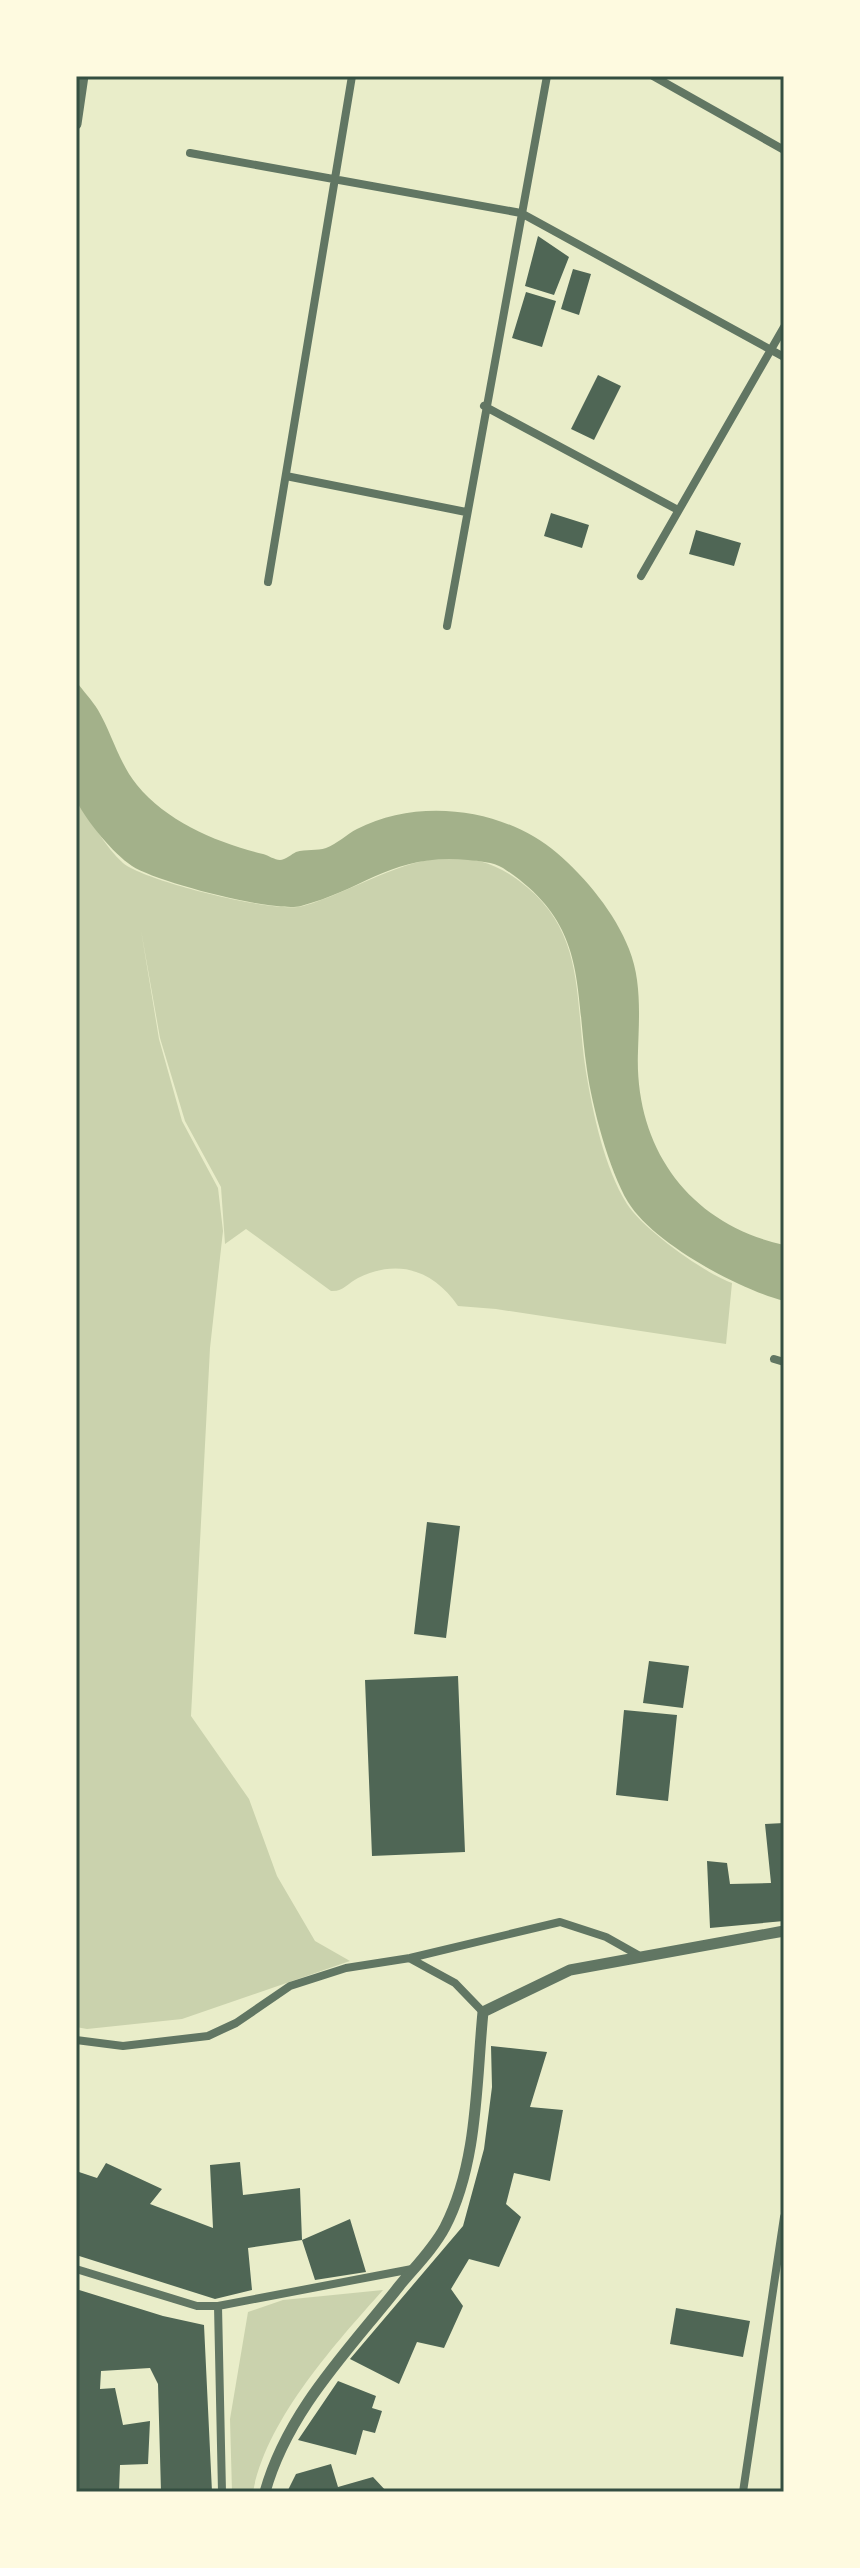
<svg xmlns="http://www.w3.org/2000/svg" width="860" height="2568" font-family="Figtree,sans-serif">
<rect width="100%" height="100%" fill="#e9edc9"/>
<path fill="#cad2ad" d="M 76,800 C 91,820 105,847 123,863 C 144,881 277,914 303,906 C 375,885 443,825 518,880 C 587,930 574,998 586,1072 C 593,1113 604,1167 627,1204 C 643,1229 704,1273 732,1283 L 726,1344 L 496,1309 L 458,1306 C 434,1271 399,1258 358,1278 C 348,1283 343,1292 331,1291 L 246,1229 L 225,1244 L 221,1187 L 185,1121 L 160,1038 L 141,930 L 159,1039 L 182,1121 L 218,1188 L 223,1231 L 210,1348 L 191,1716 L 249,1799 L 277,1876 L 315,1941 L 350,1961 L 182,2019 L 87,2029 L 76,2027 Z
M 383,2290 C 335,2344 266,2420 253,2492 L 232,2492 L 230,2419 L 248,2312 L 283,2300 Z"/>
<path fill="#a3b18a" d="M 76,681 C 83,691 92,700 98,710 C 112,734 119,763 137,785 C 167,822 218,843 263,854 C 267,855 275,860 280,860 C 285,860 292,854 296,852 C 306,849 317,851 326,848 C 337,844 347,834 357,829 C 419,797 504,808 557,853 C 586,878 615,913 629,949 C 642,981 639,1018 638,1051 C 634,1148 689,1224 784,1245 L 784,1301 C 738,1289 653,1243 628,1202 C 609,1170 592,1106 587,1070 C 574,982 588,924 503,868 C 493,862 479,861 468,860 C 393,853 366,889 301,906 C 275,913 156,882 132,866 C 113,853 88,823 77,802 C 70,788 76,703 76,681 Z"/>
<path fill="#4f6655" d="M 538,236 L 569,257 L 554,295 L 525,286 Z
M 573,269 L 591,274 L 579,315 L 561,309 Z
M 526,292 L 556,301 L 542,347 L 512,338 Z
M 598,375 L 621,386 L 594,440 L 571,429 Z
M 551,513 L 589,525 L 582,548 L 544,536 Z
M 696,530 L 741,543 L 734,566 L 689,554 Z
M 427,1522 L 460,1526 L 446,1638 L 414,1634 Z
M 649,1661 L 689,1666 L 683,1708 L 643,1703 Z
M 458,1676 L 465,1852 L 372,1856 L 365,1680 Z
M 624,1710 L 677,1715 L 668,1801 L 616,1795 Z
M 784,1823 L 784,1921 L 710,1928 L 707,1861 L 727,1863 L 730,1884 L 771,1883 L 765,1824 Z
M 491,2046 L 547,2052 L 530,2107 L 563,2110 L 550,2181 L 514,2173 L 506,2204 L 521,2217 L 499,2267 L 469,2259 L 451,2289 L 463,2306 L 444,2348 L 417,2342 L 399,2384 L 350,2359 L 463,2226 L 484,2149 L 492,2087 Z
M 240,2162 L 243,2195 L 300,2188 L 302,2240 L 248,2248 L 252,2290 L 215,2299 L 76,2255 L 76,2171 L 97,2178 L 106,2163 L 162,2189 L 150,2204 L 213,2228 L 210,2165 Z
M 350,2219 L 366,2272 L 315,2280 L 302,2240 Z
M 76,2289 L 163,2316 L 204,2325 L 212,2492 L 161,2492 L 158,2384 L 150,2368 L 101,2371 L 100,2389 L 115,2388 L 123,2425 L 150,2421 L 148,2464 L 120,2465 L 119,2492 L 76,2492 Z
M 676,2308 L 750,2321 L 743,2357 L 670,2344 Z
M 338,2381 L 376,2396 L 372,2408 L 382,2411 L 375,2433 L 363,2430 L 356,2455 L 298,2440 Z
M 331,2464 L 338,2487 L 373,2477 L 387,2492 L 287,2492 L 296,2474 Z"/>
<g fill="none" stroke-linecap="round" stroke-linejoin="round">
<path stroke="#617663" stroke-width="8" d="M 653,76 L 784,150
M 190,153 L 521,213 L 784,357
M 484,406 L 678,510
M 286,476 L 466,512
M 641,576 L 784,327
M 268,582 L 352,76
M 447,626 L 547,76
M 774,1359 L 784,1362
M 411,1959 L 455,1983 L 483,2012
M 76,2040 L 123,2046 L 208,2036 L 236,2023 L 290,1986 L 346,1968 L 410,1958 L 560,1922 L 606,1937 L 638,1955
M 76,2269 L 197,2306 L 218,2306 L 412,2269
M 218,2306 L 222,2492
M 743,2492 L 784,2217"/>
<path stroke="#617663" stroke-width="11" d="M 76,124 L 83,76
M 265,2492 C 288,2410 349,2350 400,2285 C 415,2267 434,2248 445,2227 C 478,2163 476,2083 483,2012 L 570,1970 L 784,1931"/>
</g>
<rect width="860" height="2568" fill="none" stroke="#fefae0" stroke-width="156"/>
<rect x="78" y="78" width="704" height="2412" fill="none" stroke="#344e41" stroke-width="3"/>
</svg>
